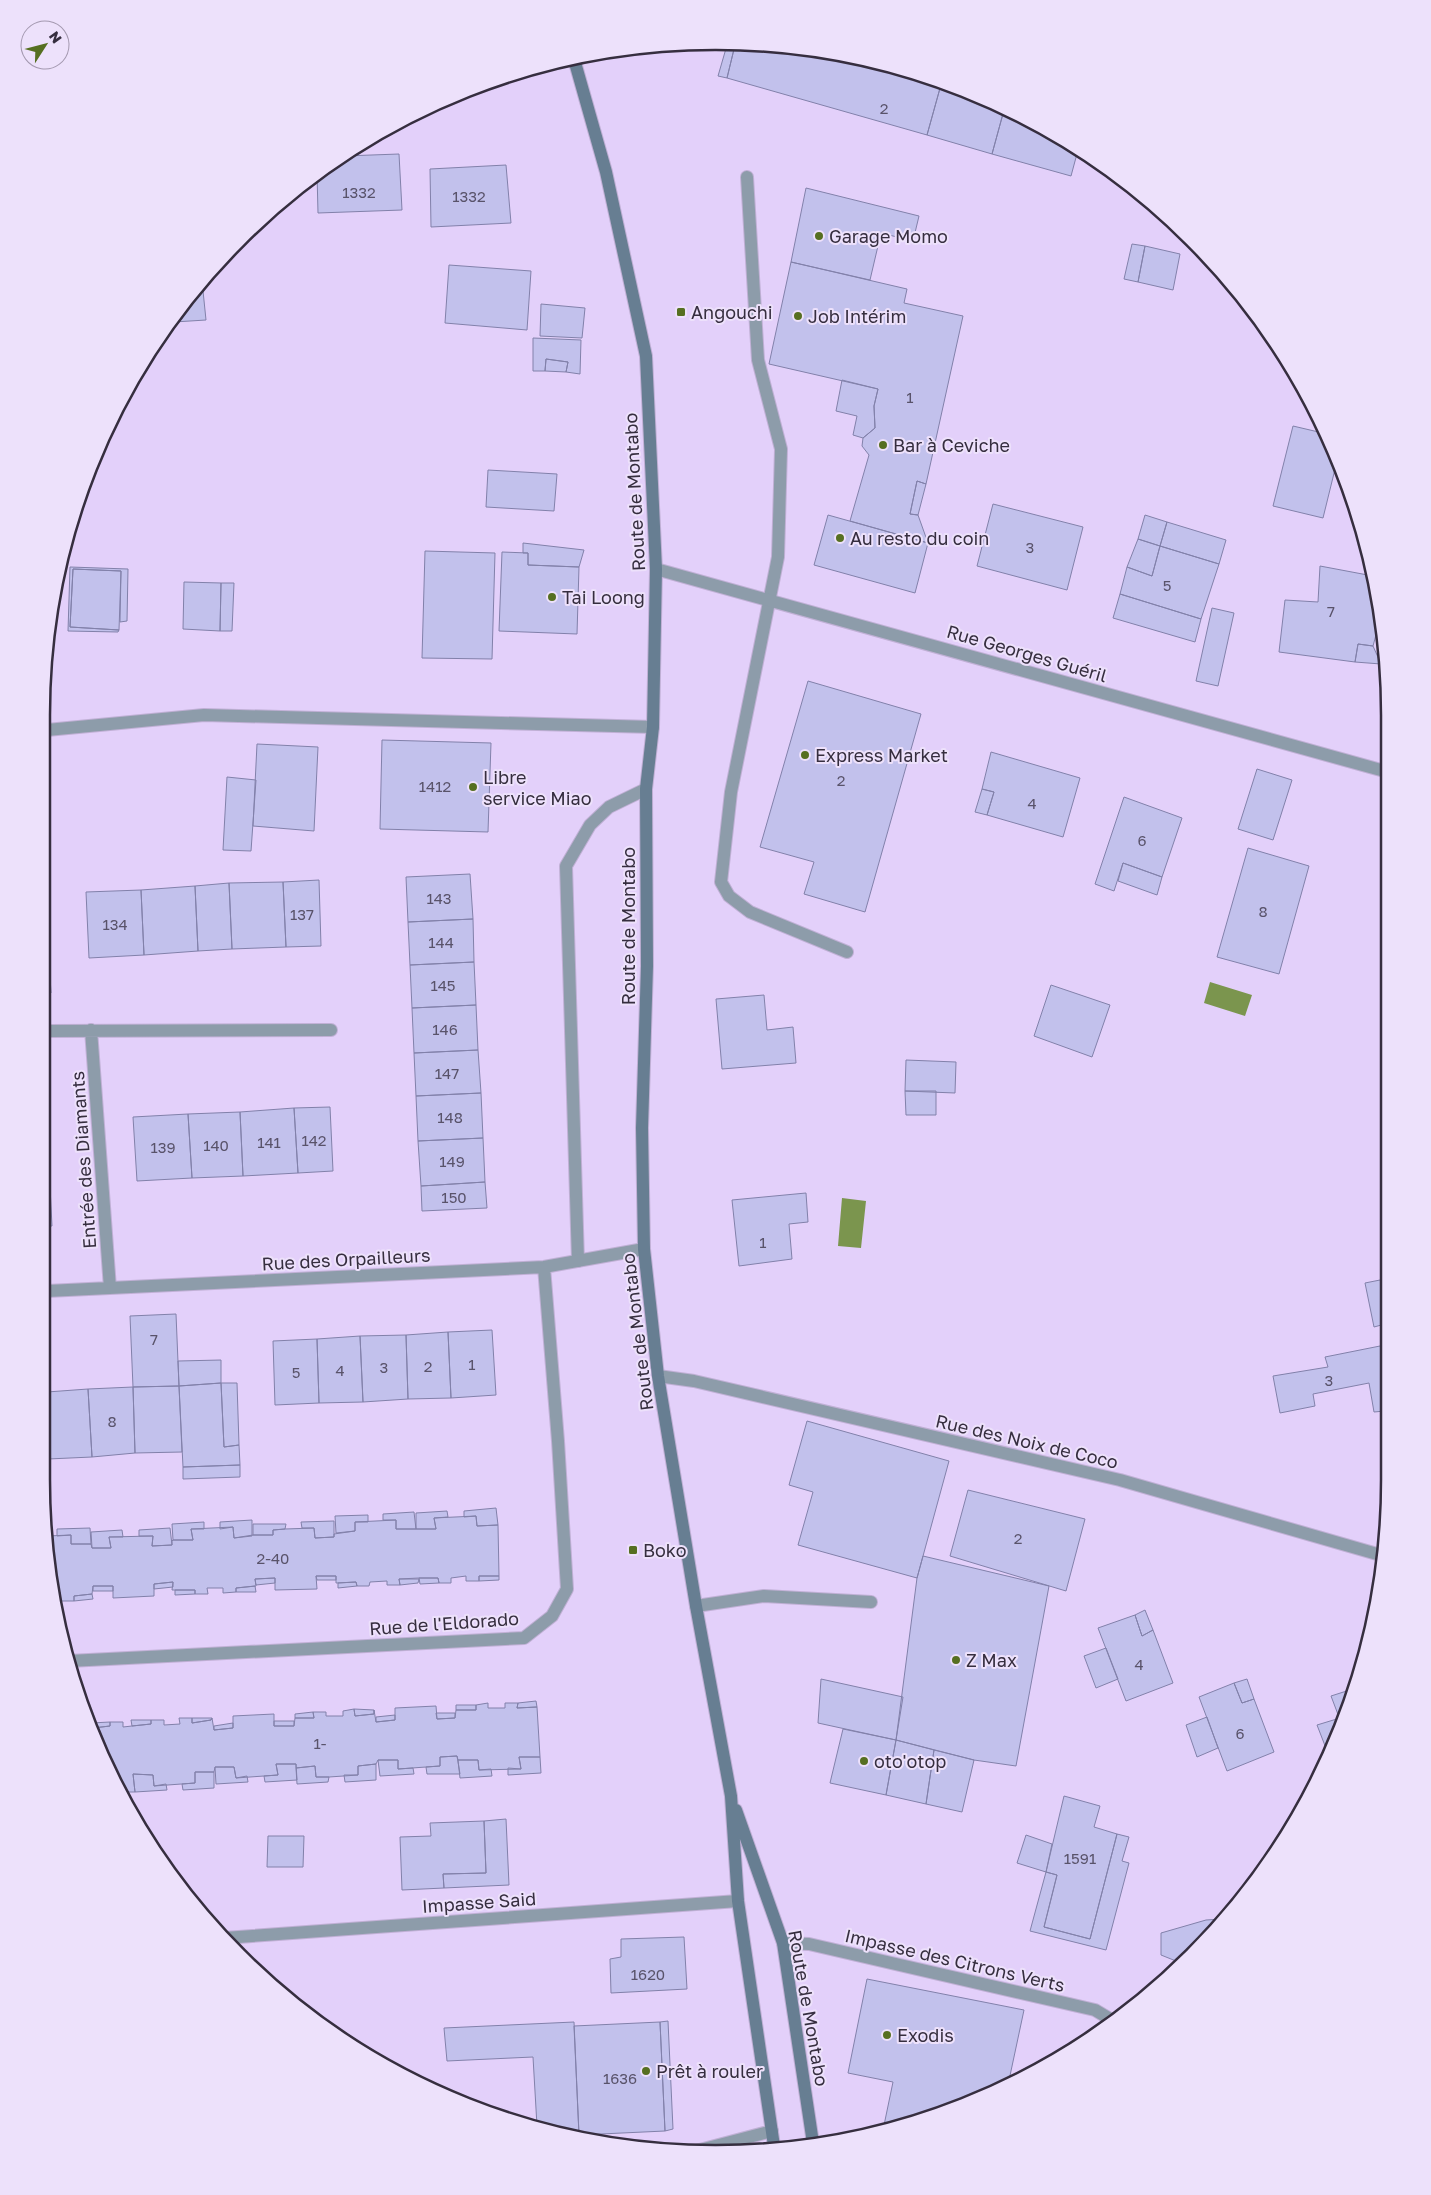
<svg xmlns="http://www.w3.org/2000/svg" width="1431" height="2195" font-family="'Golos Text',sans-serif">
<rect width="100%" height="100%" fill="#e3d0fa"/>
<path fill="#7b954e" d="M 1210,982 L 1252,995 L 1245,1016 L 1204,1003 Z
M 842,1198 L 866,1201 L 861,1248 L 838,1246 Z"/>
<path fill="#c2c1ec" stroke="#8281aa" d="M 727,45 L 735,45 L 727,78 L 718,76 Z
M 735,45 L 804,47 L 933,77 L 942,81 L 927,135 L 727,78 Z
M 942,81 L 1004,110 L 992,154 L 927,135 Z
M 1004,110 L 1053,132 L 1078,150 L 1071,176 L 992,154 Z
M 399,154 L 402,210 L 318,213 L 317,173 L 344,156 Z
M 506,165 L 511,223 L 431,227 L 430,169 Z
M 806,188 L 919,216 L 913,241 L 881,233 L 870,280 L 791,262 Z
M 1132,244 L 1145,246 L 1138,282 L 1124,279 Z
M 1145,246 L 1180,254 L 1173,290 L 1138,282 Z
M 791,262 L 907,289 L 904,303 L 963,316 L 926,484 L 917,481 L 910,514 L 918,515 L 928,543 L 850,521 L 869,455 L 862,446 L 863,438 L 875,428 L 874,406 L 878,389 L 769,364 Z
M 449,265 L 531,271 L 527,330 L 445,323 Z
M 202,281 L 206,320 L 174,322 Z
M 541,304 L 585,308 L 582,338 L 540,336 Z
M 533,338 L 581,340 L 580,374 L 566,372 L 568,362 L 546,359 L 545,371 L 533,371 Z
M 546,359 L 568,362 L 566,372 L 545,371 Z
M 842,380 L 878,389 L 874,406 L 875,428 L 863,438 L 853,435 L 857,416 L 836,411 Z
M 1293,426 L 1327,434 L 1337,461 L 1323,518 L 1273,506 Z
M 488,470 L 557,474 L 554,511 L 486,507 Z
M 917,481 L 926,484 L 918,515 L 910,514 Z
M 993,504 L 1083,527 L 1067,590 L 977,566 Z
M 828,515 L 928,543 L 915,593 L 814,565 Z
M 1145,515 L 1167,522 L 1160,546 L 1138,539 Z
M 1167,522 L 1226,540 L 1219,564 L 1160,546 Z
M 1138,539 L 1160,546 L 1152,576 L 1127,567 Z
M 523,543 L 584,550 L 579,567 L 528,565 L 528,553 L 523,553 Z
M 1160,546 L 1219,564 L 1201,619 L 1120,594 L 1127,567 L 1152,576 Z
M 425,551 L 495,553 L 492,659 L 422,658 Z
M 502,552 L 528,553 L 528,565 L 579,567 L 577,634 L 499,631 Z
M 1320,566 L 1373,576 L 1380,620 L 1373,646 L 1358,644 L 1355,662 L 1279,652 L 1285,600 L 1318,602 Z
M 70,567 L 128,569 L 127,621 L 120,622 L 121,571 L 73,569 L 70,627 L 119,630 L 118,632 L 68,631 Z
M 73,569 L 121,571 L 119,630 L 70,627 Z
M 184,582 L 221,583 L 220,631 L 183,629 Z
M 221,583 L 234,583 L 232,631 L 220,631 Z
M 1120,594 L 1201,619 L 1195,642 L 1113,618 Z
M 1212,608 L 1234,613 L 1218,686 L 1196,681 Z
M 1358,644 L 1373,646 L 1381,664 L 1355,662 Z
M 808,681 L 921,714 L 865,912 L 804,894 L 814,862 L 760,847 Z
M 382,740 L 491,743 L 488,832 L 380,829 Z
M 257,744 L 318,747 L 314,831 L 253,826 Z
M 991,752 L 1080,778 L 1063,837 L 987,815 L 994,792 L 982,789 Z
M 1257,769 L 1292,780 L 1273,840 L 1238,829 Z
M 227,777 L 256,780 L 251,851 L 223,850 Z
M 982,789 L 994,792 L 987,815 L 975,812 Z
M 1124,797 L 1182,818 L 1162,877 L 1123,863 L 1114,891 L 1095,884 Z
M 1248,848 L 1309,866 L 1279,974 L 1217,957 Z
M 1123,863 L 1162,877 L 1157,895 L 1118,881 Z
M 470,874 L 473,919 L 408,922 L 406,877 Z
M 319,880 L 321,946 L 286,947 L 283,882 Z
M 283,882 L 286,947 L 232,949 L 229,883 Z
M 229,883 L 232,949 L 198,951 L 195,886 Z
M 195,886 L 198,951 L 144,955 L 141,890 Z
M 141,890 L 144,955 L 89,958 L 86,892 Z
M 1387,891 L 1387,918 L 1381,916 Z
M 473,919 L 474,962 L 410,965 L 408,922 Z
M 47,928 L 51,993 L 47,994 Z
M 474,962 L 476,1005 L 412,1008 L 410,965 Z
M 1051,985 L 1110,1005 L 1092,1057 L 1034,1036 Z
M 764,995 L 767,1030 L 793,1027 L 796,1063 L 722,1069 L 716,999 Z
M 476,1005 L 478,1050 L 414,1053 L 412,1008 Z
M 478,1050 L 481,1093 L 416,1096 L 414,1053 Z
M 906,1060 L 956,1062 L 955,1093 L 905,1091 Z
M 905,1091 L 936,1091 L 936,1115 L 906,1115 Z
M 481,1093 L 483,1138 L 418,1141 L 416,1096 Z
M 330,1107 L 333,1171 L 298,1173 L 294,1108 Z
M 294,1108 L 298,1173 L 243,1176 L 240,1112 Z
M 240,1112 L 243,1176 L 192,1178 L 188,1114 Z
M 47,1113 L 49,1151 L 47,1151 Z
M 188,1114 L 192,1178 L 137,1181 L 133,1117 Z
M 483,1138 L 485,1182 L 421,1186 L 418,1141 Z
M 47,1151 L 49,1151 L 50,1187 L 47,1187 Z
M 485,1182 L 487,1208 L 422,1211 L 421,1186 Z
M 47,1187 L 50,1187 L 52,1226 L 47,1226 Z
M 806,1193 L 808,1222 L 789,1224 L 792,1259 L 739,1266 L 732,1200 Z
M 1385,1279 L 1385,1324 L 1374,1327 L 1365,1283 Z
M 176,1314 L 179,1386 L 133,1387 L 130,1316 Z
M 492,1330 L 496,1395 L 451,1398 L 448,1332 Z
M 448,1332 L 451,1398 L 408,1399 L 406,1335 Z
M 406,1335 L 408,1399 L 363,1402 L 360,1336 Z
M 360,1336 L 363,1402 L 319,1403 L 317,1339 Z
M 317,1339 L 319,1403 L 275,1405 L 273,1341 Z
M 1385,1345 L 1385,1411 L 1374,1412 L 1369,1383 L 1313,1394 L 1315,1406 L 1280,1413 L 1273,1376 L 1328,1367 L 1325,1357 Z
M 221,1360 L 221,1383 L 179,1386 L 178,1361 Z
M 221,1383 L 237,1383 L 239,1445 L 224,1447 Z
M 221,1383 L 224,1447 L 239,1445 L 240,1465 L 183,1467 L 179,1386 Z
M 179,1386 L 182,1452 L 135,1453 L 133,1387 Z
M 133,1387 L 135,1453 L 92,1457 L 88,1389 Z
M 88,1389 L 92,1457 L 48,1459 L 47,1392 Z
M 807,1421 L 949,1461 L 917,1578 L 798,1545 L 813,1492 L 789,1485 Z
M 240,1465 L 240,1477 L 183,1479 L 183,1467 Z
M 968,1490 L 1085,1519 L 1066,1591 L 950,1556 Z
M 496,1508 L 498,1525 L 477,1526 L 476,1516 L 464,1517 L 464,1511 Z
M 447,1511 L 448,1517 L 434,1518 L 436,1529 L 416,1529 L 416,1513 Z
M 414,1512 L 416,1529 L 396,1529 L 396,1520 L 383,1520 L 383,1514 Z
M 368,1515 L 368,1522 L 355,1522 L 355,1531 L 336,1533 L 335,1516 Z
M 476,1516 L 477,1526 L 498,1525 L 499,1576 L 479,1576 L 479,1581 L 466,1581 L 466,1576 L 451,1578 L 451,1583 L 439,1583 L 438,1578 L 419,1578 L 399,1579 L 400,1585 L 387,1585 L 387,1581 L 370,1582 L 369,1586 L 357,1586 L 356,1582 L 336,1583 L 336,1576 L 316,1576 L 317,1589 L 275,1590 L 275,1578 L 255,1579 L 256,1586 L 236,1588 L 236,1592 L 223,1593 L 223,1588 L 207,1588 L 208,1594 L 195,1594 L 195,1590 L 172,1590 L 173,1582 L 154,1584 L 154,1596 L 113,1598 L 113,1586 L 93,1586 L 92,1594 L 74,1596 L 74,1601 L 61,1601 L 60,1592 L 53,1593 L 47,1568 L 47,1536 L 71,1535 L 71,1544 L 91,1544 L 92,1548 L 111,1548 L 109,1537 L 153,1536 L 152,1546 L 172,1545 L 172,1541 L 173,1540 L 193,1540 L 191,1529 L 233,1527 L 234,1538 L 253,1535 L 273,1535 L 273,1530 L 285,1529 L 314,1528 L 315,1538 L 334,1537 L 334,1534 L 355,1531 L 355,1522 L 396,1520 L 396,1529 L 436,1529 L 434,1518 Z
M 252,1520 L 252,1536 L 234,1538 L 233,1527 L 220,1529 L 220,1522 Z
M 334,1521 L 334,1537 L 315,1538 L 314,1528 L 302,1528 L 301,1522 Z
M 204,1522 L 204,1529 L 191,1529 L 193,1540 L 173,1540 L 172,1524 Z
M 253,1524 L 286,1524 L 285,1529 L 273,1530 L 273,1535 L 253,1535 Z
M 90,1528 L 91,1544 L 71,1544 L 71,1535 L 57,1536 L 57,1529 Z
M 170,1528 L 172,1545 L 152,1546 L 153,1536 L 139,1536 L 139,1530 Z
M 122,1530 L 123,1537 L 109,1537 L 111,1548 L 92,1548 L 91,1532 Z
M 923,1556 L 1049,1586 L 1016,1766 L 974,1760 L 896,1740 L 917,1578 Z
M 316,1576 L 336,1576 L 336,1580 L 317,1580 Z
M 479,1576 L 499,1576 L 499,1580 L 479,1581 Z
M 275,1578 L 275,1583 L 256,1585 L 255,1579 Z
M 419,1578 L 438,1578 L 439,1583 L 420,1584 Z
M 399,1579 L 419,1579 L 418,1583 L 400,1585 Z
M 173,1582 L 173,1587 L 154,1589 L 154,1584 Z
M 356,1582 L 357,1586 L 338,1588 L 338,1583 Z
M 93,1586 L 113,1586 L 113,1591 L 93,1591 Z
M 255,1586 L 256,1592 L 236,1592 L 236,1588 Z
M 175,1590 L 195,1590 L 195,1594 L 175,1595 Z
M 92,1594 L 93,1599 L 74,1601 L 74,1596 Z
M 1145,1610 L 1153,1630 L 1142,1636 L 1135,1615 Z
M 1135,1615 L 1142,1636 L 1153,1630 L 1173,1683 L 1126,1701 L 1098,1628 Z
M 1106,1648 L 1118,1679 L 1096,1688 L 1084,1656 Z
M 821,1679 L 903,1697 L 896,1740 L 818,1723 Z
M 1247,1679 L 1254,1699 L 1242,1703 L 1234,1683 Z
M 1234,1683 L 1242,1703 L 1254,1699 L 1274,1752 L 1227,1771 L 1199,1697 Z
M 1356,1688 L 1354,1696 L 1342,1725 L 1331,1696 Z
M 536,1701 L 537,1707 L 517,1708 L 518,1703 Z
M 488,1703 L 488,1708 L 505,1708 L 505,1703 L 518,1703 L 517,1708 L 537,1707 L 540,1757 L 519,1757 L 521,1769 L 479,1770 L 478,1760 L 458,1760 L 457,1756 L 440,1757 L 440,1766 L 398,1769 L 398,1760 L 378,1760 L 376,1764 L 358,1766 L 358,1775 L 329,1777 L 316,1777 L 315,1766 L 296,1768 L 296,1764 L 276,1764 L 278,1775 L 236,1778 L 234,1767 L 215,1767 L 214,1772 L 195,1772 L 195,1783 L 154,1786 L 153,1775 L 133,1774 L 135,1792 L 126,1792 L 126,1787 L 122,1788 L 93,1728 L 110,1726 L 110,1722 L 123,1722 L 123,1727 L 132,1726 L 151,1724 L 151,1720 L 164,1720 L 164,1725 L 180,1724 L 179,1718 L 192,1718 L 192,1723 L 211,1720 L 212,1718 L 214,1730 L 233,1728 L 233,1716 L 274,1714 L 274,1726 L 294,1726 L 295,1718 L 314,1718 L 313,1712 L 326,1712 L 326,1716 L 343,1716 L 343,1711 L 354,1709 L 355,1716 L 374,1714 L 374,1710 L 376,1722 L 395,1720 L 395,1708 L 436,1706 L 437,1719 L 455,1718 L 456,1710 L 476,1710 L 476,1705 Z
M 456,1705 L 476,1705 L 476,1710 L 456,1710 Z
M 354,1709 L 374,1710 L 374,1714 L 355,1716 Z
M 313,1712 L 314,1718 L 295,1718 L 295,1714 Z
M 436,1713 L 455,1713 L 455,1718 L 437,1719 Z
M 395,1715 L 395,1720 L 376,1722 L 376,1717 Z
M 1207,1717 L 1218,1748 L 1197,1757 L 1186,1725 Z
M 192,1718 L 212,1718 L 211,1720 L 192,1723 Z
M 1340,1718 L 1342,1725 L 1329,1756 L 1317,1725 Z
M 131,1720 L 151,1720 L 151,1724 L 132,1726 Z
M 274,1721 L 294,1721 L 294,1726 L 274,1726 Z
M 110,1722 L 110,1726 L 93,1728 L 92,1726 L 91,1723 Z
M 233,1723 L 233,1728 L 214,1730 L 214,1726 Z
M 843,1729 L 896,1740 L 886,1795 L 830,1783 Z
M 896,1740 L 934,1750 L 926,1804 L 886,1795 Z
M 934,1750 L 974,1760 L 962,1812 L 926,1804 Z
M 457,1756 L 460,1774 L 427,1774 L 426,1767 L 440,1766 L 440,1757 Z
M 519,1757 L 540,1757 L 541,1773 L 508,1775 L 508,1768 L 521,1769 Z
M 378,1760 L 398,1760 L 398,1769 L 413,1768 L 414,1774 L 380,1776 Z
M 458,1760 L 478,1760 L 479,1770 L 491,1769 L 492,1776 L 460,1778 Z
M 276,1764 L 296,1764 L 297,1780 L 265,1782 L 264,1776 L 278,1775 Z
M 376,1764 L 376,1780 L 345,1782 L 344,1775 L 358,1775 L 358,1766 Z
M 315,1766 L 316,1777 L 329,1777 L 328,1782 L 297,1784 L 296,1768 Z
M 215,1767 L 234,1767 L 236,1778 L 247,1776 L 248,1782 L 216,1784 Z
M 195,1772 L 214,1772 L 214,1788 L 183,1790 L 182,1784 L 195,1783 Z
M 133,1774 L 153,1775 L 154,1786 L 166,1784 L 167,1790 L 135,1792 Z
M 1064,1796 L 1100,1806 L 1094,1827 L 1117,1834 L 1090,1939 L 1044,1927 L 1057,1875 L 1046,1872 Z
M 506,1819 L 509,1885 L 444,1888 L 443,1874 L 486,1873 L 484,1821 Z
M 484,1821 L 486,1873 L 443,1874 L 444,1888 L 402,1890 L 400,1837 L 431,1836 L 430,1823 Z
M 1117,1834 L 1129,1837 L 1122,1861 L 1129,1863 L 1106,1950 L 1030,1931 L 1046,1872 L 1057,1875 L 1044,1927 L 1090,1939 Z
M 1026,1835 L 1052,1844 L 1046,1872 L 1017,1863 Z
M 268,1836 L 304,1836 L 303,1867 L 267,1867 Z
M 1222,1919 L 1222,1924 L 1181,1963 L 1161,1955 L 1161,1933 L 1206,1920 Z
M 684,1937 L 687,1989 L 611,1993 L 610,1959 L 621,1957 L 621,1939 Z
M 867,1979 L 1024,2010 L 1008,2085 L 973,2103 L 883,2130 L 893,2082 L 848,2073 Z
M 668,2021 L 673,2129 L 665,2131 L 660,2022 Z
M 574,2022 L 579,2135 L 568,2136 L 537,2126 L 533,2057 L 447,2061 L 444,2028 Z
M 660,2022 L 665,2131 L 579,2135 L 574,2026 Z"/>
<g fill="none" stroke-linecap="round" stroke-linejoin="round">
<g stroke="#c0b0d5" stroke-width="14">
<path id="lane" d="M 747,177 L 758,360 L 781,449 L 778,557 L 731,792 L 721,882 L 729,896 L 750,912 L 847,952
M 578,1261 L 566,866 L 590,825 L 609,807 L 646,789
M 696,1606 L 764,1596 L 871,1602"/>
</g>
<g stroke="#c0b0d5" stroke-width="14">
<path id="street" d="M 656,569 L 1388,772
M 47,730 L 204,715 L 653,727
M 91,1030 L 110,1288
M 47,1031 L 331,1030
M 47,1291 L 544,1267 L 644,1249
M 658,1376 L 694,1381 L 1120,1480 L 1384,1556
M 69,1661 L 524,1638 L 552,1616 L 567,1589 L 558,1441 L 544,1267
M 224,1938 L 738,1901
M 783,1943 L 809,1944 L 1095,2010 L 1115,2022
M 667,2152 L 696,2151 L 772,2131"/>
</g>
<g stroke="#c0b0d5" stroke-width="14">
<path id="secondary" d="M 574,59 L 606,172 L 646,356 L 656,569 L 653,727 L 646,789 L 647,966 L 642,1128 L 644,1249 L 658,1376 L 696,1606 L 731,1796 L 738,1901 L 774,2146
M 736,1810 L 783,1943 L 813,2143"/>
</g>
<use href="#lane" stroke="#8d9caa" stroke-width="12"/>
<use href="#street" stroke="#8d9caa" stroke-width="12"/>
<use href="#secondary" stroke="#677e92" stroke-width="12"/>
</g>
<g fill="#566f21" stroke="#ede1fb" stroke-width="2">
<circle cx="819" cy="236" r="5"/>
<rect x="676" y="307" width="10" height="10" rx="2.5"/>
<circle cx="798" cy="316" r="5"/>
<circle cx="883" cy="445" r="5"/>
<circle cx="840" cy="538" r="5"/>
<circle cx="552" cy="597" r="5"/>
<circle cx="805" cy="755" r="5"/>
<circle cx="473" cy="787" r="5"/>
<rect x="628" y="1545" width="10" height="10" rx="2.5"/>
<circle cx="956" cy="1660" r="5"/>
<circle cx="864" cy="1761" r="5"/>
<circle cx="887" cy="2035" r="5"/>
<circle cx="646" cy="2071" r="5"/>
</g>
<g text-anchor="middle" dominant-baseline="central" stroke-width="4" stroke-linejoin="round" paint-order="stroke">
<g font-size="15" fill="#59536a">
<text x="884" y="108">2</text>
<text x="359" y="192">1332</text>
<text x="469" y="196">1332</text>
<text x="910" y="397">1</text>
<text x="1030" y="547">3</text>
<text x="1167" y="585">5</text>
<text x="1331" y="611">7</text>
<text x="841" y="780">2</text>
<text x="435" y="786">1412</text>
<text x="1032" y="803">4</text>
<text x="1142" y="840">6</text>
<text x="439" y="898">143</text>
<text x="1263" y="911">8</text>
<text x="302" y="914">137</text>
<text x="115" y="924">134</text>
<text x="441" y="942">144</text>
<text x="443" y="985">145</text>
<text x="445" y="1029">146</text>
<text x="447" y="1073">147</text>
<text x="450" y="1117">148</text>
<text x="314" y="1140">142</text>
<text x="269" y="1142">141</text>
<text x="216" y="1145">140</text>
<text x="163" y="1147">139</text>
<text x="452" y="1161">149</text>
<text x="454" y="1197">150</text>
<text x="763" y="1242">1</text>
<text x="154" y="1339">7</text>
<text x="472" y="1364">1</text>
<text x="428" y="1366">2</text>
<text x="384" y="1367">3</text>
<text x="340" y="1370">4</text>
<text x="296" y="1372">5</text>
<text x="1329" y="1380">3</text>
<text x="112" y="1421">8</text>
<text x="1018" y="1538">2</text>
<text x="273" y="1558">2-40</text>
<text x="1139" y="1664">4</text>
<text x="1240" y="1733">6</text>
<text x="320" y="1743">1-</text>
<text x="1080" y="1858">1591</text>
<text x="648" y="1974">1620</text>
<text x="620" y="2078">1636</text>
</g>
<g font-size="18" fill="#362e3f" stroke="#ede1fb" text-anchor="start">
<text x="829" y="236">Garage Momo</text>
<text x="691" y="312">Angouchi</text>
<text x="808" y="316">Job Intérim</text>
<text x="893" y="445">Bar à Ceviche</text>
<text x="850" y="538">Au resto du coin</text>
<text x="562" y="597">Tai Loong</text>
<text x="815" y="755">Express Market</text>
<text x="483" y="777">Libre<tspan x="483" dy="21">service Miao</tspan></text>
<text x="643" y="1550">Boko</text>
<text x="966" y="1660">Z Max</text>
<text x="874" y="1761">oto'otop</text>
<text x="897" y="2035">Exodis</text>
<text x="656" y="2071">Prêt à rouler</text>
</g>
<g font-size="18" fill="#362e3f" stroke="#ede1fb">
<text transform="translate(634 492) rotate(-93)">Route de Montabo</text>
<text transform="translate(1027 653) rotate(16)">Rue Georges Guéril</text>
<text transform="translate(628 926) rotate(-90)">Route de Montabo</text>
<text transform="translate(83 1160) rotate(-94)">Entrée des Diamants</text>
<text transform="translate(346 1259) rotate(-3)">Rue des Orpailleurs</text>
<text transform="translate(637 1332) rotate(-97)">Route de Montabo</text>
<text transform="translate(1027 1441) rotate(13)">Rue des Noix de Coco</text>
<text transform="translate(444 1623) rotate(-4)">Rue de l'Eldorado</text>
<text transform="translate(479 1902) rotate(-4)">Impasse Said</text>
<text transform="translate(955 1960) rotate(13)">Impasse des Citrons Verts</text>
<text transform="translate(809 2008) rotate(80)">Route de Montabo</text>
</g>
</g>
<path d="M0 0H1431V2195H0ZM715 50H716A665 665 0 0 1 1381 715V1480A665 665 0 0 1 716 2145H715A665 665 0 0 1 50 1480V715A665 665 0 0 1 715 50Z" fill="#ede1fb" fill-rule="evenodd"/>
<path fill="none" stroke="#362e3f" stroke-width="2.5" d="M715 50H716A665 665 0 0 1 1381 715V1480A665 665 0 0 1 716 2145H715A665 665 0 0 1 50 1480V715A665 665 0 0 1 715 50Z"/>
<g transform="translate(45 45) rotate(54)"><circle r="24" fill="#ede1fb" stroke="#a499b0"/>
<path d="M0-4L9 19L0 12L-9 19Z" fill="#566f21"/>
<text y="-8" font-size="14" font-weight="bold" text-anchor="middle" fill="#362e3f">N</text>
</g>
</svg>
